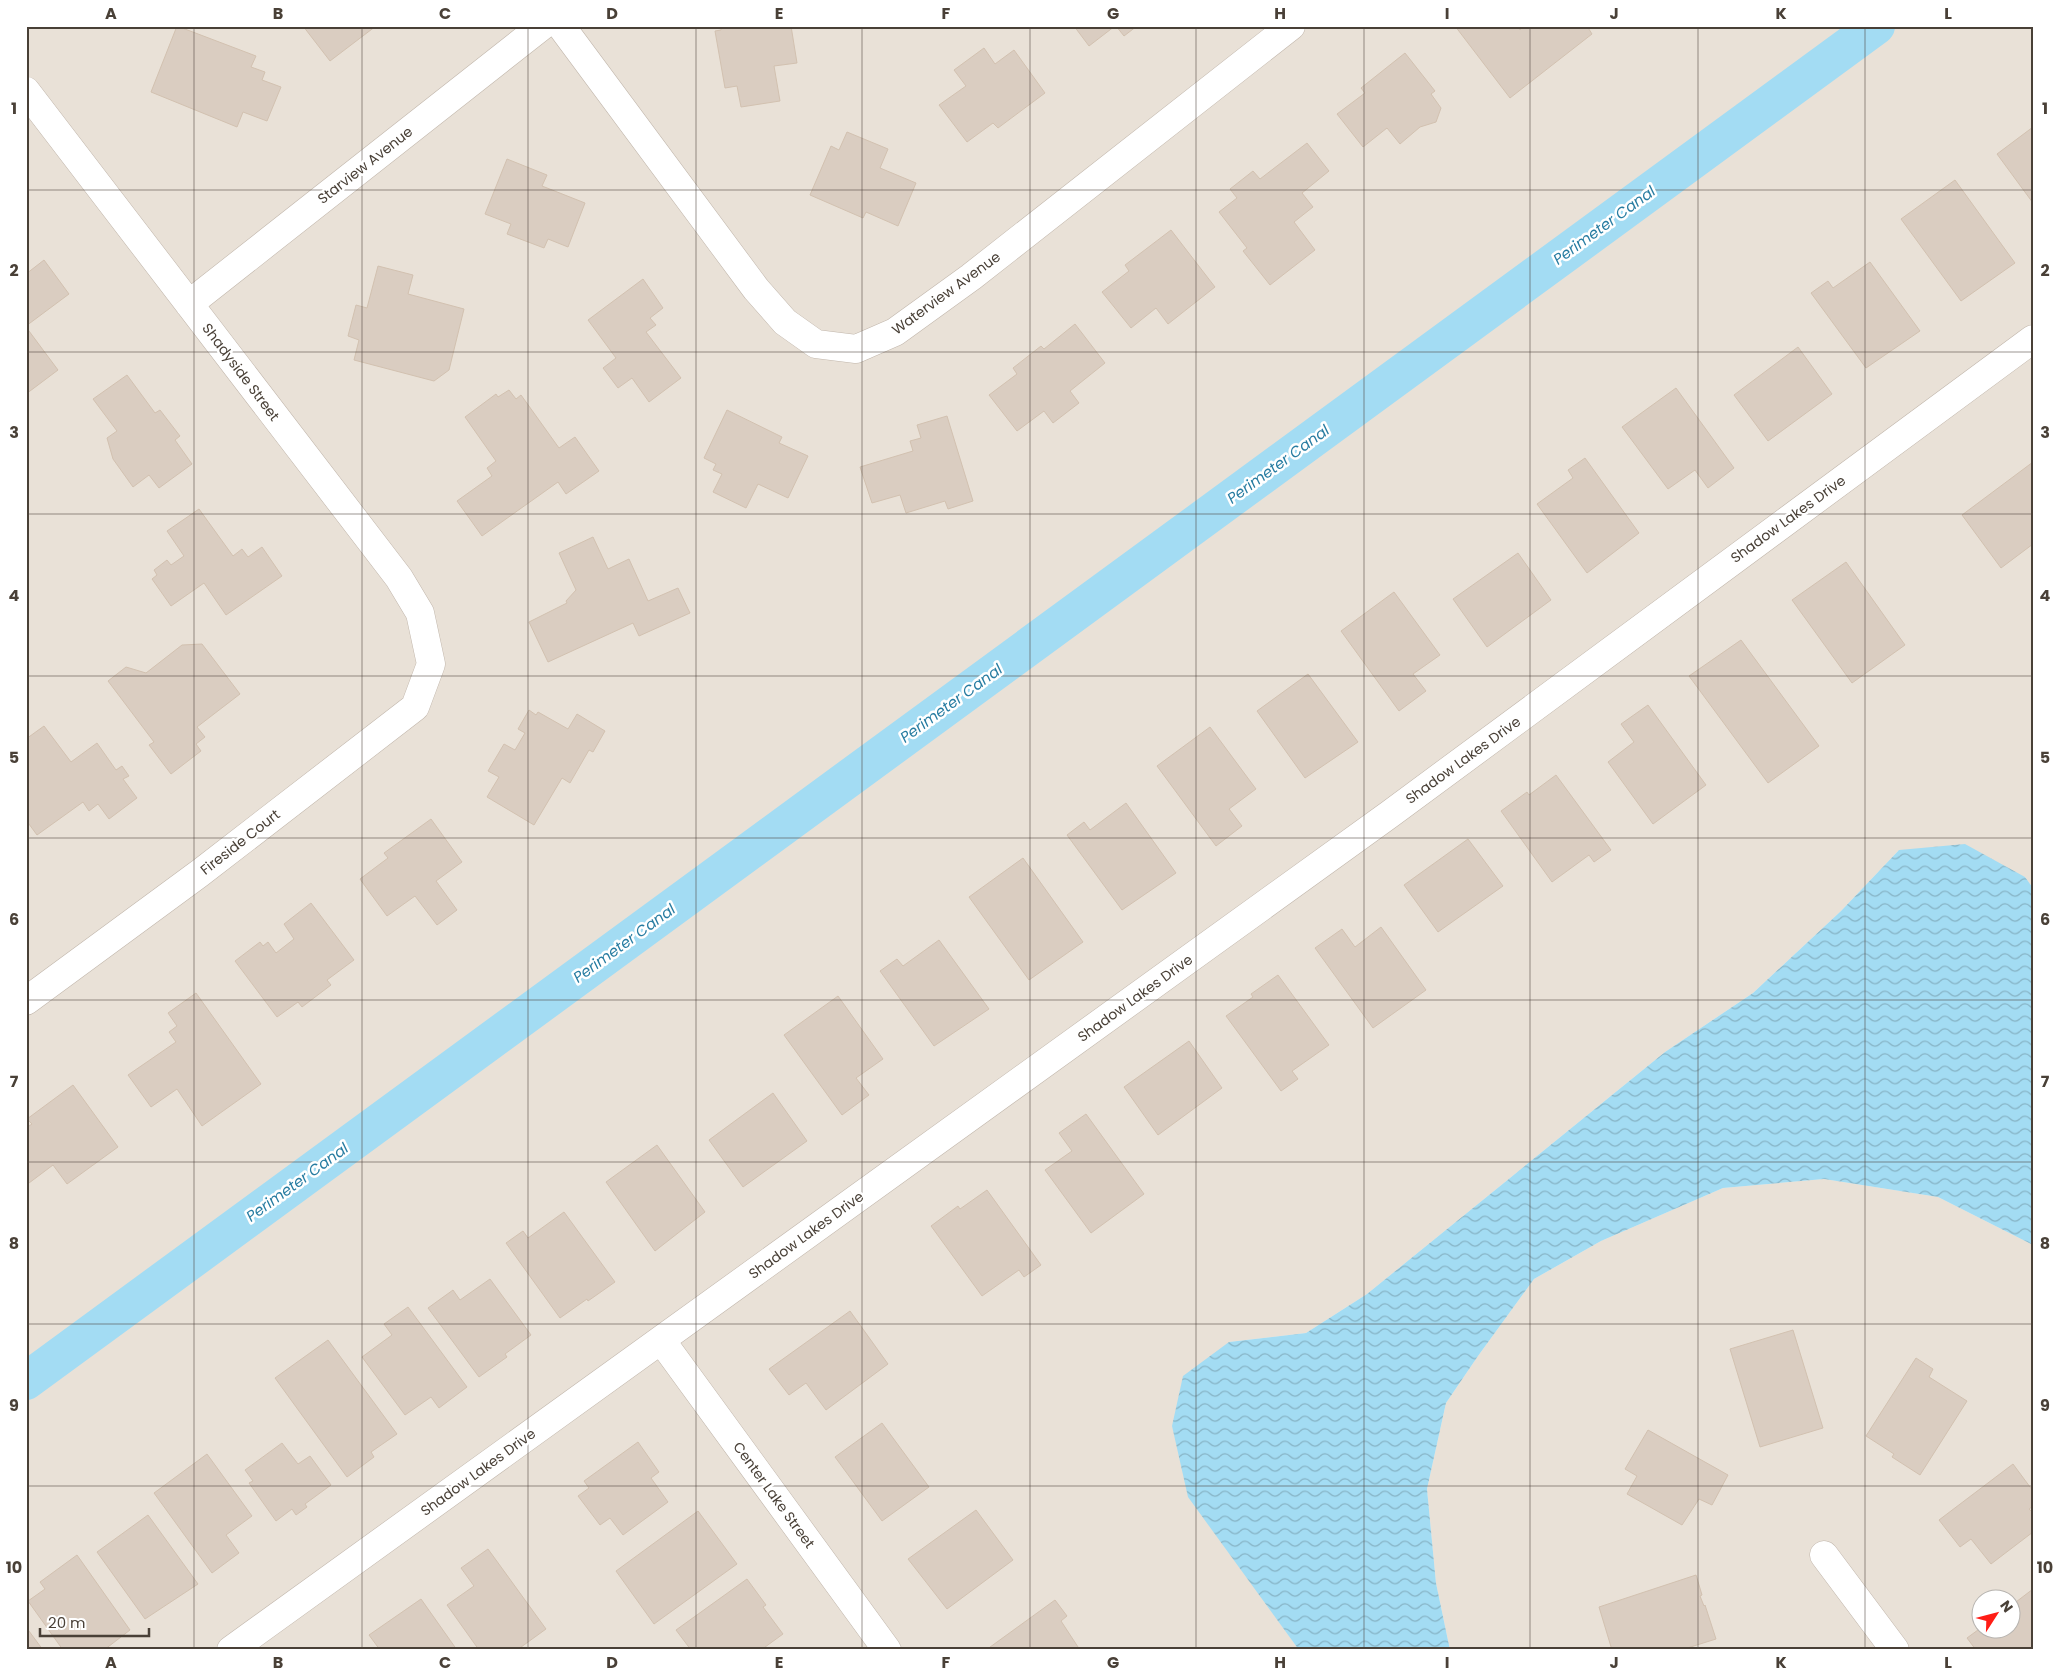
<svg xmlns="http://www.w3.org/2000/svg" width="2059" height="1676" font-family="Poppins,sans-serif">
<defs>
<pattern id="water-waves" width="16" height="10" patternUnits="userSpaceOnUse" patternTransform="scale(1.25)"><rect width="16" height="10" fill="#a3dcf3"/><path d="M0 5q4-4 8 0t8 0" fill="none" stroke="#87b4c6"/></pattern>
</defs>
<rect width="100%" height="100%" fill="#f5f0e9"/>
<path fill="#e9e1d7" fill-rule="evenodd" d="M 26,26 L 2033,26 L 2033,888 L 2025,877 L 1898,851 L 1841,911 L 1753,993 L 1665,1052 L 1367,1294 L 1306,1333 L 1229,1342 L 1254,1586 L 1299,1650 L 26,1650 Z
M 1824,1179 L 1938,1197 L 2033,1245 L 2033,1650 L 1450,1650 L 1436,1583 L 1427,1489 L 1446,1403 L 1478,1356 L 1534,1279 L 1601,1241 L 1723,1188 ZM 1982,1598 L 2012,1598 L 2012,1628 L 1982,1628 Z"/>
<path fill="url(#water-waves)" d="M 1965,844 L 2025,877 L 2033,888 L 2033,1245 L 1938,1197 L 1824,1179 L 1723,1188 L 1601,1241 L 1534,1279 L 1478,1356 L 1446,1403 L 1427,1489 L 1436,1583 L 1450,1650 L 1299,1650 L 1188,1497 L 1172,1426 L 1183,1376 L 1229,1342 L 1306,1333 L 1367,1294 L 1665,1052 L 1753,993 L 1841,911 L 1899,850 Z"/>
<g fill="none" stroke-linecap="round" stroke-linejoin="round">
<path stroke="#a3dcf3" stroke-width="38" d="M 26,1381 L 1876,26"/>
</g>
<path fill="#dacdc1" stroke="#d2c1b0" d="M 177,26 L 256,56 L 251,67 L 265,72 L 262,80 L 281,87 L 267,121 L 243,112 L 237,127 L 151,92 Z
M 303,26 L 376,26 L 330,61 Z
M 721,26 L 791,26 L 797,63 L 774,66 L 780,101 L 741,107 L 737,86 L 725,88 L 715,31 L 721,30 Z
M 1074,26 L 1115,26 L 1089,46 Z
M 1116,26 L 1137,26 L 1124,36 Z
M 1455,26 L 1517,26 L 1520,30 L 1524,26 L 1587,26 L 1592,34 L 1510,98 Z
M 984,48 L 995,64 L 1014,50 L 1045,93 L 998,128 L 993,123 L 967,142 L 939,105 L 966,86 L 954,70 Z
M 1405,53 L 1435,91 L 1431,94 L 1441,108 L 1436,122 L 1420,127 L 1400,144 L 1387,128 L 1363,147 L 1337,114 L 1365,93 L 1361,88 Z
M 2033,127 L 2033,203 L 1997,154 Z
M 847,132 L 888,149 L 880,168 L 916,183 L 898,226 L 866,212 L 863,218 L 810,195 L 831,146 L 839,150 Z
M 1307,143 L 1329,171 L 1302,193 L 1313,207 L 1294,222 L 1315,250 L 1270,285 L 1243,251 L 1247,248 L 1219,212 L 1237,198 L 1230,189 L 1253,171 L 1260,179 Z
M 507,159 L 547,175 L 542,186 L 585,203 L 568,247 L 548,239 L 544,248 L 507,234 L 511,224 L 485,214 Z
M 1955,180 L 2015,263 L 1961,301 L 1901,219 Z
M 1171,230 L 1215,287 L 1168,324 L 1156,308 L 1131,328 L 1102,292 L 1129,271 L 1125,265 Z
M 44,260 L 69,294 L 26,326 L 26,274 Z
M 1870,262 L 1920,331 L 1866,368 L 1811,293 L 1828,281 L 1833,288 Z
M 378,266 L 413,275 L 408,294 L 464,309 L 449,370 L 434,381 L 354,360 L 359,340 L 348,336 L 356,305 L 367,308 Z
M 643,279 L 663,308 L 650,318 L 656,325 L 646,332 L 681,378 L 649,402 L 632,378 L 618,388 L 603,368 L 616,358 L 588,320 Z
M 1075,324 L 1105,363 L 1070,391 L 1079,403 L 1053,423 L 1044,411 L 1017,431 L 989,395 L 1017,374 L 1013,368 L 1041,346 L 1044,349 Z
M 26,327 L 58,370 L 26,394 Z
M 1798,347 L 1832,394 L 1768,441 L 1734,395 Z
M 127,375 L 155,413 L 160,410 L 180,436 L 175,440 L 192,464 L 159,488 L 149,475 L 133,487 L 113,459 L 107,438 L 117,431 L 93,399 Z
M 1676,388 L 1734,468 L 1708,488 L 1695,470 L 1668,489 L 1622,427 Z
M 509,390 L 516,399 L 521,395 L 559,448 L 575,437 L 599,471 L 566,494 L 558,482 L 482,536 L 457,501 L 492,476 L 487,468 L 496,461 L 465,417 L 496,394 L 498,397 Z
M 727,410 L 782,437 L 779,443 L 808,456 L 788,498 L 758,484 L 746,508 L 713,492 L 722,474 L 713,470 L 716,464 L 704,458 Z
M 947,416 L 973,501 L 948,509 L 945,501 L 906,513 L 900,495 L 872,503 L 860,467 L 913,451 L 910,441 L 921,438 L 917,425 Z
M 1585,458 L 1639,533 L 1587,573 L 1537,504 L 1573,478 L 1568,470 Z
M 2033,462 L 2033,544 L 2001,568 L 1962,515 Z
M 199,509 L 233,556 L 242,549 L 248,557 L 262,547 L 282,576 L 226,615 L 204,583 L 171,606 L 152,579 L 157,575 L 154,570 L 167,560 L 171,565 L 184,556 L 167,531 Z
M 593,537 L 608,569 L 629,559 L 648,601 L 678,588 L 690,613 L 639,636 L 633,623 L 548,662 L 529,622 L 567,603 L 566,601 L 576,590 L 559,553 Z
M 1518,553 L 1551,600 L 1487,647 L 1453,599 Z
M 1846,562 L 1905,645 L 1852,683 L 1792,600 Z
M 1394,592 L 1440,655 L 1413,674 L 1426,691 L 1399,711 L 1341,631 Z
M 1741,640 L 1819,746 L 1768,783 L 1689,676 Z
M 202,644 L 240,694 L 197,727 L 205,737 L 196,744 L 201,751 L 171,774 L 149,745 L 154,742 L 108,681 L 126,667 L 146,673 L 182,645 Z
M 1308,674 L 1358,742 L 1305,778 L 1257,711 Z
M 1648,705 L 1706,785 L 1653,824 L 1608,762 L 1634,742 L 1621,724 Z
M 529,710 L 536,715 L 538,712 L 568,729 L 577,714 L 605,731 L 593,752 L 589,750 L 570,783 L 562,778 L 534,825 L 487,797 L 499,777 L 488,771 L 504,744 L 515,750 L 525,733 L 518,729 Z
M 44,726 L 71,762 L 97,743 L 116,770 L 122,766 L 129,776 L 123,779 L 137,798 L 109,819 L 98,804 L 89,811 L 83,802 L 37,835 L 26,820 L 26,739 Z
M 1210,727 L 1256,789 L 1229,809 L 1242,826 L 1216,846 L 1157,766 Z
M 1556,775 L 1611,850 L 1594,862 L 1589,855 L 1552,882 L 1501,811 L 1527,792 L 1529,795 Z
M 1126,803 L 1176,873 L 1122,910 L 1067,835 L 1084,822 L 1090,830 Z
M 431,819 L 462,862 L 436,881 L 457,910 L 437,925 L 415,896 L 387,916 L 360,879 L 388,858 L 384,853 Z
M 1468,839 L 1503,886 L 1438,932 L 1404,885 Z
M 1023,858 L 1083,942 L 1029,980 L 969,897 Z
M 311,903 L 354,960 L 327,980 L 331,985 L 302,1007 L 298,1002 L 277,1017 L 235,961 L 260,942 L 263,946 L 268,942 L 276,953 L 294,939 L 284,924 Z
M 1381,927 L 1426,990 L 1373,1028 L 1315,948 L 1342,929 L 1355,947 Z
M 939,940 L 989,1009 L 934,1046 L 880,971 L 897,959 L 903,966 Z
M 1278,975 L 1329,1045 L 1292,1071 L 1298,1079 L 1281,1091 L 1226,1016 L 1253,997 L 1251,994 Z
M 196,993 L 261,1084 L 202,1126 L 177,1089 L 151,1107 L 128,1075 L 176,1042 L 169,1032 L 177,1026 L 168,1013 Z
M 838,996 L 883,1059 L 856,1078 L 869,1095 L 842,1115 L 784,1035 Z
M 1189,1041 L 1222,1088 L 1158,1135 L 1124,1087 Z
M 73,1085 L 118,1147 L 67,1184 L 53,1165 L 29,1183 L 26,1178 L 26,1128 L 32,1124 L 27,1119 Z
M 773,1093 L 807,1141 L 743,1187 L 709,1140 Z
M 1086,1114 L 1144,1194 L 1091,1233 L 1045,1170 L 1072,1151 L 1059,1133 Z
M 657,1145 L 705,1212 L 655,1251 L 606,1182 Z
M 987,1190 L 1041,1265 L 1024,1277 L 1019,1270 L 982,1296 L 931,1226 L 958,1206 L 960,1209 Z
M 564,1212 L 615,1282 L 588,1301 L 587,1299 L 560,1318 L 506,1243 L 523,1231 L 528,1238 Z
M 490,1279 L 531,1335 L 505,1354 L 507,1357 L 479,1377 L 428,1308 L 453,1290 L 460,1300 Z
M 408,1307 L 467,1387 L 439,1408 L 431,1397 L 405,1415 L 362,1357 L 392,1335 L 384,1324 Z
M 850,1311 L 888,1364 L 826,1410 L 806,1383 L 789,1395 L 769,1369 Z
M 1793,1330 L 1823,1428 L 1760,1447 L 1730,1349 Z
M 328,1340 L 397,1434 L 371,1452 L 374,1457 L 347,1477 L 275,1378 Z
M 1916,1358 L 1933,1369 L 1929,1377 L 1967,1401 L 1920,1475 L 1892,1457 L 1894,1454 L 1866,1436 Z
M 882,1423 L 929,1487 L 882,1521 L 835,1457 Z
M 1648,1430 L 1728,1475 L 1712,1505 L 1699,1499 L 1682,1525 L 1627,1494 L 1637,1476 L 1625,1469 Z
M 638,1442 L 659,1472 L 651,1478 L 668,1502 L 623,1535 L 610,1518 L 600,1525 L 578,1496 L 589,1488 L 584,1481 Z
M 282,1443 L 298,1464 L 310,1456 L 331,1485 L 305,1504 L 307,1507 L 296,1515 L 292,1509 L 276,1521 L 249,1483 L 253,1481 L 245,1470 Z
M 207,1454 L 252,1516 L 226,1535 L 239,1553 L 212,1573 L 154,1493 Z
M 2013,1464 L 2033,1491 L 2033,1506 L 2029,1509 L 2033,1513 L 2033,1532 L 1991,1564 L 1971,1539 L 1960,1547 L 1939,1520 Z
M 976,1510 L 1013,1560 L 947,1609 L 908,1559 Z
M 698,1511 L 737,1564 L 654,1624 L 616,1571 Z
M 148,1515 L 198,1584 L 145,1619 L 97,1552 Z
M 488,1549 L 546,1629 L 517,1650 L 479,1650 L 447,1605 L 474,1586 L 461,1568 Z
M 77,1555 L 130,1630 L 104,1650 L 63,1650 L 28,1601 L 45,1589 L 40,1582 Z
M 1696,1575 L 1702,1595 L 1700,1596 L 1704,1606 L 1705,1605 L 1716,1639 L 1681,1650 L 1612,1650 L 1599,1607 Z
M 747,1579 L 766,1605 L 763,1607 L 783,1634 L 761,1650 L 691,1650 L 676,1630 Z
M 2033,1589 L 2033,1650 L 1976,1650 L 1967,1638 L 1982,1627 L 1982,1628 L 2012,1628 L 2012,1605 Z
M 421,1599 L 457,1650 L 380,1650 L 369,1635 Z
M 1055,1600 L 1067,1616 L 1061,1621 L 1080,1650 L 986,1650 Z
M 26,1627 L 43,1650 L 26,1650 Z"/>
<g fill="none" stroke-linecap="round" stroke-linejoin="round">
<g stroke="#c1b6ab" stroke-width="29">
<path id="street" d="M 561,26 L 756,289 L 785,322 L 816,344 L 856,349 L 895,332 L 971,277 L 1291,26
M 26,91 L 399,578 L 420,613 L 431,664 L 415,707 L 200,873 L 26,1001
M 189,304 L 542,26
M 661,1340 L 887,1650
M 1824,1555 L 1895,1650
M 231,1650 L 1390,814 L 2033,339"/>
</g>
<use href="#street" stroke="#fff" stroke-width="28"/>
</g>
<path fill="none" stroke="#494037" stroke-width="1" stroke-opacity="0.55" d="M 194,26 L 194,1650M 362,26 L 362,1650M 528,26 L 528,1650M 696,26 L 696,1650M 862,26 L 862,1650M 1030,26 L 1030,1650M 1196,26 L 1196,1650M 1364,26 L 1364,1650M 1530,26 L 1530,1650M 1698,26 L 1698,1650M 1865,26 L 1865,1650M 26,190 L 2033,190M 26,352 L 2033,352M 26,514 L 2033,514M 26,676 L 2033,676M 26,838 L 2033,838M 26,1000 L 2033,1000M 26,1162 L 2033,1162M 26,1324 L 2033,1324M 26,1486 L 2033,1486"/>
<g text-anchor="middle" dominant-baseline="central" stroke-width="5" stroke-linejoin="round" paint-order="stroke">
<g font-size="14" fill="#494037" stroke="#fff">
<text transform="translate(365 165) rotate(-38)">Starview Avenue</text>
<text transform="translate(946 293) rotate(-36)">Waterview Avenue</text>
<text transform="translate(241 372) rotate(53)">Shadyside Street</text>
<text transform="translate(1788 519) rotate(-36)">Shadow Lakes Drive</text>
<text transform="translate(1463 760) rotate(-36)">Shadow Lakes Drive</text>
<text transform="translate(240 842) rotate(-38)">Fireside Court</text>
<text transform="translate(1135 998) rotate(-36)">Shadow Lakes Drive</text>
<text transform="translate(806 1235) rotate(-36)">Shadow Lakes Drive</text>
<text transform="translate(478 1472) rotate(-36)">Shadow Lakes Drive</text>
<text transform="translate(774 1495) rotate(54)">Center Lake Street</text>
</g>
<g font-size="15" font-style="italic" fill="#277ca1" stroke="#fff">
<text transform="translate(1604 225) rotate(-36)">Perimeter Canal</text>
<text transform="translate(1278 464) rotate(-36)">Perimeter Canal</text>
<text transform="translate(951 703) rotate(-36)">Perimeter Canal</text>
<text transform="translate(624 943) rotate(-36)">Perimeter Canal</text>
<text transform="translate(297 1182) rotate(-36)">Perimeter Canal</text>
</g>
</g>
<rect width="2059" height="1676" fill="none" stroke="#ffffff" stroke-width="55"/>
<g transform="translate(1996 1614) rotate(54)"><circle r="24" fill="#ffffff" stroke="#b6b3af"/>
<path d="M0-4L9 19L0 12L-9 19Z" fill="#ff1d16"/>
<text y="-8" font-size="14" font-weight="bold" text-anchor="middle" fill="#494037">N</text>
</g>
<path d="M40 1628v8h109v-8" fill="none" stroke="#494037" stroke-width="2.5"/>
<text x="48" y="1628" font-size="15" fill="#494037" stroke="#ffffff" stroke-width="4" paint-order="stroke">20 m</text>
<rect x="28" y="28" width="2004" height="1620" fill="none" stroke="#494037" stroke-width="2"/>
<g font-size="16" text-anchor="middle" font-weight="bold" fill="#494037">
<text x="111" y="19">A</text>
<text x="278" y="19">B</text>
<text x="445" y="19">C</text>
<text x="612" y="19">D</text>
<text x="779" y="19">E</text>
<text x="946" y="19">F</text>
<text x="1113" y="19">G</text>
<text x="1280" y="19">H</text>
<text x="1447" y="19">I</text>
<text x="1614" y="19">J</text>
<text x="1781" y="19">K</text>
<text x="1948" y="19">L</text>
<text x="14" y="114">1</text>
<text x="2045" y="114">1</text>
<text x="14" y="276">2</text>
<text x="2045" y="276">2</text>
<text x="14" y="438">3</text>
<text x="2045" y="438">3</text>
<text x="14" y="601">4</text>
<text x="2045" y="601">4</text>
<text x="14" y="763">5</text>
<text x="2045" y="763">5</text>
<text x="14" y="925">6</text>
<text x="2045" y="925">6</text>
<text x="14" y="1087">7</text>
<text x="2045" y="1087">7</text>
<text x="14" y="1249">8</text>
<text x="2045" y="1249">8</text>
<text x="14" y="1411">9</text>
<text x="2045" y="1411">9</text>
<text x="14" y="1573">10</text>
<text x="2045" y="1573">10</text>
<text x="111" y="1668">A</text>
<text x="278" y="1668">B</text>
<text x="445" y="1668">C</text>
<text x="612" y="1668">D</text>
<text x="779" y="1668">E</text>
<text x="946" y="1668">F</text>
<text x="1113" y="1668">G</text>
<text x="1280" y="1668">H</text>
<text x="1447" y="1668">I</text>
<text x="1614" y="1668">J</text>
<text x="1781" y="1668">K</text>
<text x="1948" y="1668">L</text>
</g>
</svg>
